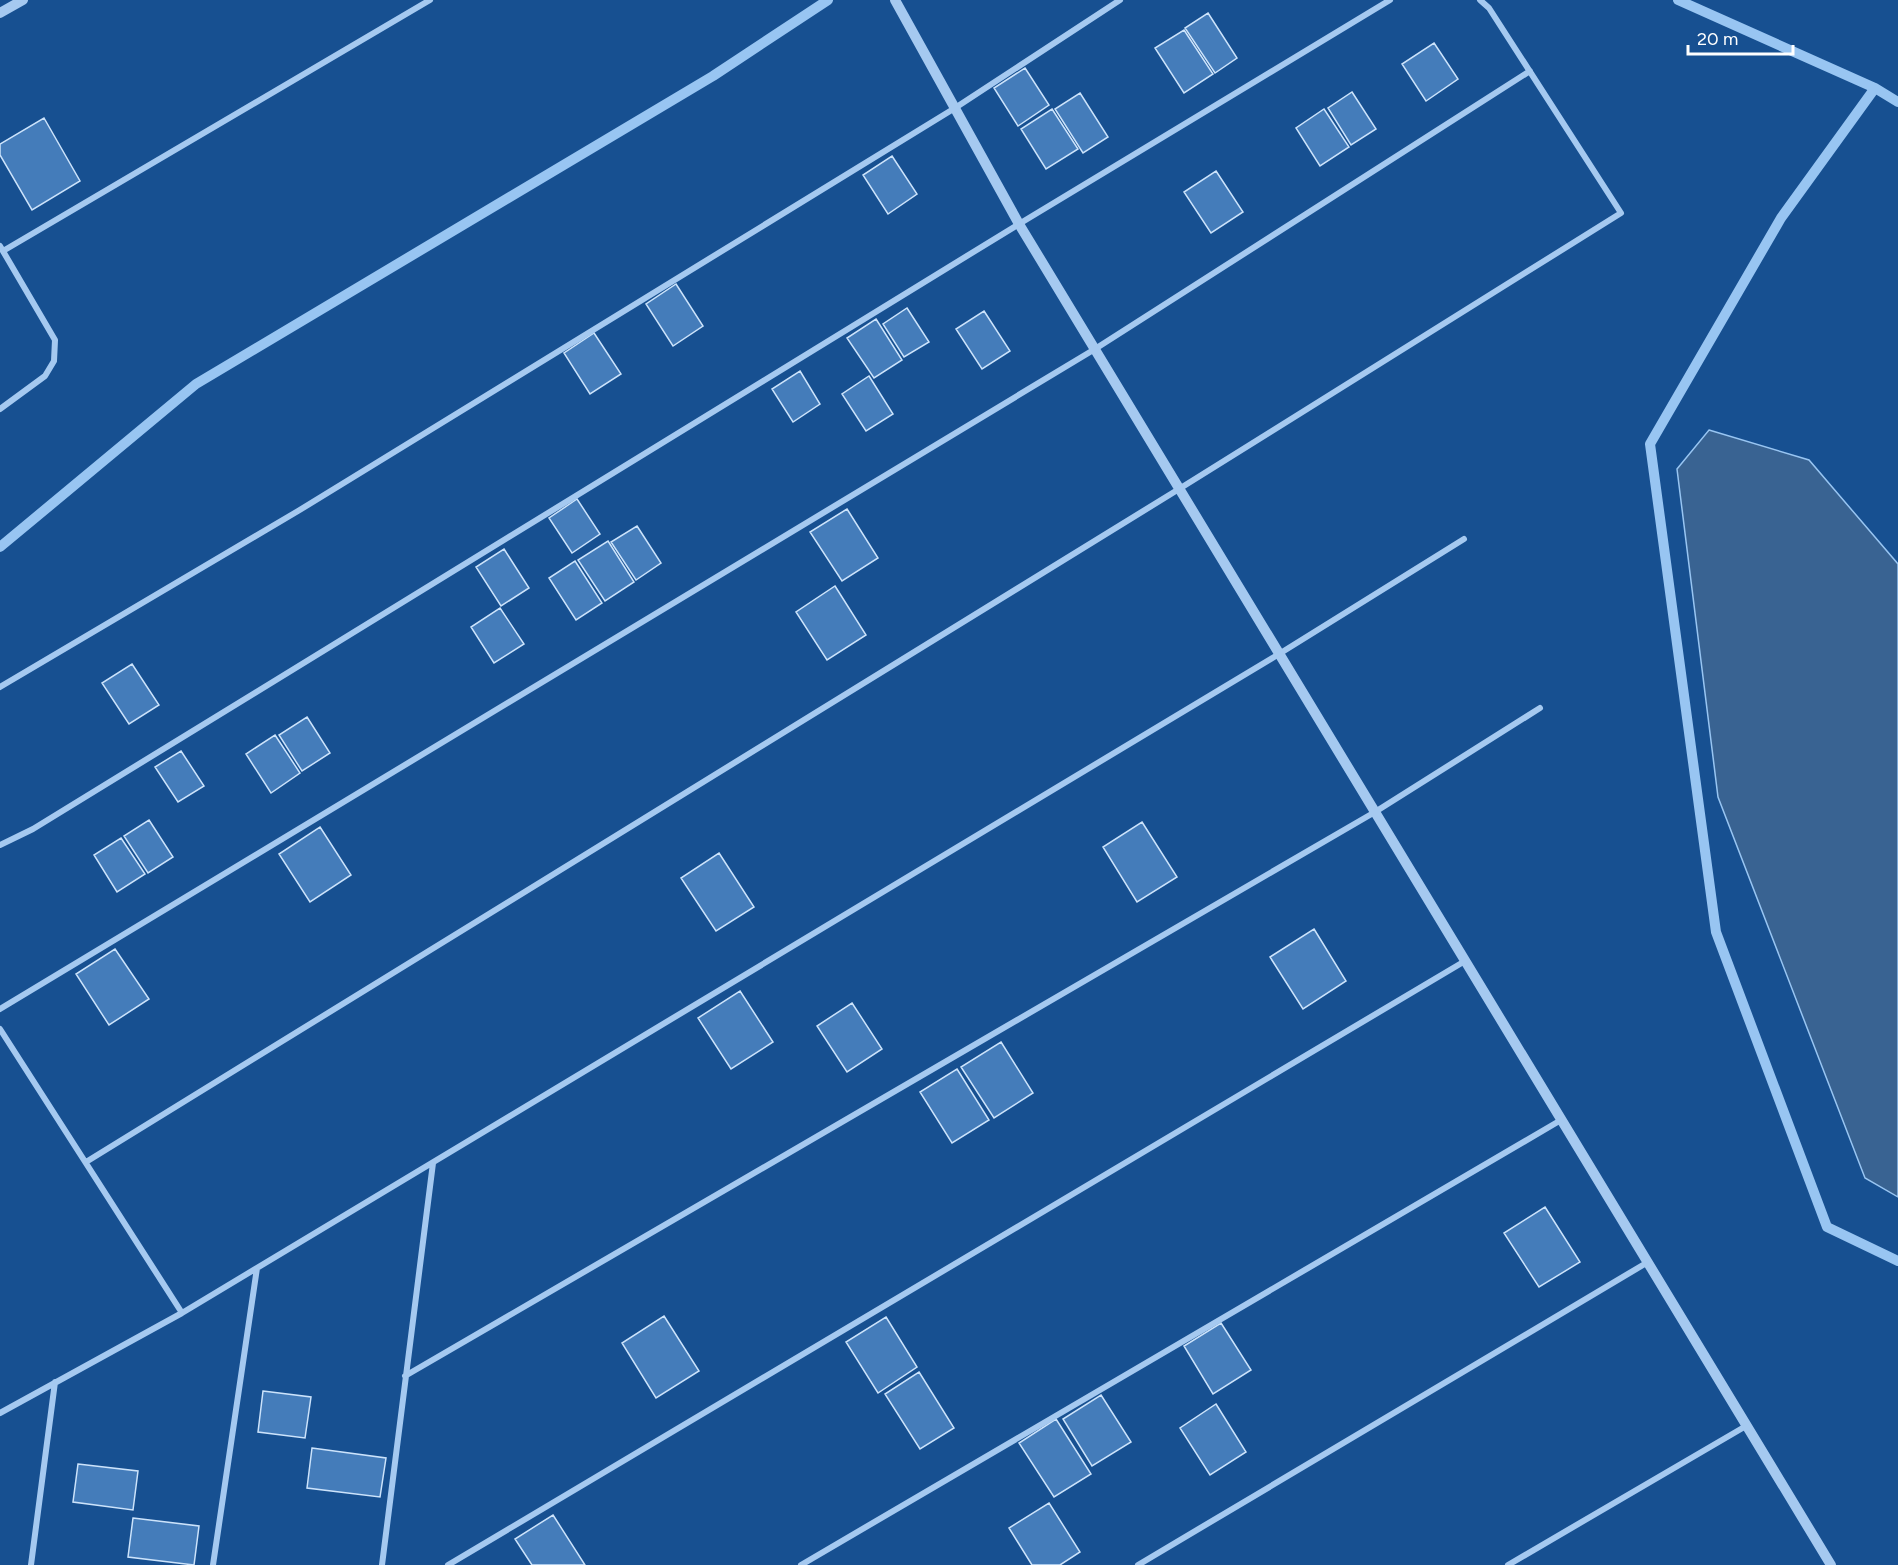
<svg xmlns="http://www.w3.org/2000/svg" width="1898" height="1565" font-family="Figtree,sans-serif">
<rect width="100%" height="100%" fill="#175091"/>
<path fill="#396392" stroke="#98c5f2" stroke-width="1.5" d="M 1709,430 L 1809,460 L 1898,564 L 1898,1197 L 1865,1178 L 1718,797 L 1677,469 Z"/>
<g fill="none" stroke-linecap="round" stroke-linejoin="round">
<path stroke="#98c5f2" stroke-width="10" d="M 1678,0 L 1875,88
M 1898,102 L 1875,88 L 1781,218 L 1650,444 L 1716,932 L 1827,1227 L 1898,1261
M 0,547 L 196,384 L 713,76 L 828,0"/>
</g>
<path fill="#447cba" stroke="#cce3fb" stroke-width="1.5" d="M 1208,13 L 1237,58 L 1215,73 L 1185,28 Z
M 1184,30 L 1213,74 L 1184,93 L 1155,48 Z
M 1434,43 L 1458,79 L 1426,101 L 1402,64 Z
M 1025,68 L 1049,105 L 1018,126 L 994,88 Z
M 1352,92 L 1376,129 L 1351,145 L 1328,108 Z
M 1080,93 L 1108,137 L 1083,153 L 1055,109 Z
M 1052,109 L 1078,149 L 1046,169 L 1021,129 Z
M 1324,109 L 1349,147 L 1320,166 L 1296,128 Z
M 44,118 L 80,181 L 32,210 L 0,155 L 0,144 Z
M 892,156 L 917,194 L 888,214 L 863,175 Z
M 1216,171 L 1243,212 L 1211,233 L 1184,192 Z
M 676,284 L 703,326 L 673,346 L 646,304 Z
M 907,308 L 929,342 L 904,357 L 883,324 Z
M 984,311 L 1010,351 L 982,369 L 956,329 Z
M 876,319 L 902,360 L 874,378 L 847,338 Z
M 594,333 L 621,374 L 590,394 L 564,353 Z
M 800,371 L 820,404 L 793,422 L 772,389 Z
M 869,376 L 893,414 L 866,431 L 842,394 Z
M 577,499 L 600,534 L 572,553 L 549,518 Z
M 847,509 L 878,558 L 842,581 L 810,532 Z
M 637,526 L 661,563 L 636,580 L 611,542 Z
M 608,541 L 634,582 L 605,601 L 578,560 Z
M 504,549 L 529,588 L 501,606 L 476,567 Z
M 575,561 L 602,603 L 576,620 L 549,578 Z
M 835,586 L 866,635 L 827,660 L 796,612 Z
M 500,608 L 524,644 L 494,663 L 471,627 Z
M 132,664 L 159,705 L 129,724 L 102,683 Z
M 307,717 L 330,753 L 302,771 L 279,735 Z
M 275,735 L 300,773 L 271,793 L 246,754 Z
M 181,751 L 204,786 L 178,802 L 155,767 Z
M 149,820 L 173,857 L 148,873 L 124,836 Z
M 1142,822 L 1177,877 L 1137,902 L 1103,847 Z
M 320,827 L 351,875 L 310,902 L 279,854 Z
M 121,838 L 145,874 L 117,892 L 94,855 Z
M 719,853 L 754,907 L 716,931 L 681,878 Z
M 1314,929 L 1346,981 L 1303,1009 L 1270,957 Z
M 115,949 L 149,999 L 109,1025 L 76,974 Z
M 740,991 L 773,1042 L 731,1069 L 698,1018 Z
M 852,1003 L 882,1049 L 847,1072 L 817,1026 Z
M 1001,1042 L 1033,1093 L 994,1118 L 961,1067 Z
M 957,1069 L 989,1120 L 952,1143 L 920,1092 Z
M 1545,1207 L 1580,1262 L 1539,1287 L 1504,1233 Z
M 664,1316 L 699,1371 L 656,1398 L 622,1343 Z
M 886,1317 L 917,1367 L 878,1393 L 846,1342 Z
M 1221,1323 L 1251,1370 L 1213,1394 L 1184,1346 Z
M 919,1372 L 954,1428 L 920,1449 L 885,1394 Z
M 263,1391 L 311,1397 L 305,1438 L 258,1432 Z
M 1101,1395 L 1131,1442 L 1092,1466 L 1063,1419 Z
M 1216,1404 L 1246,1452 L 1210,1475 L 1180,1428 Z
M 1056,1419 L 1091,1474 L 1054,1497 L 1019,1443 Z
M 312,1448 L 386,1458 L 380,1497 L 307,1488 Z
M 78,1464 L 138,1471 L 133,1510 L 73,1502 Z
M 1049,1503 L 1080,1552 L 1060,1565 L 1032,1565 L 1009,1528 Z
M 553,1515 L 585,1565 L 532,1565 L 515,1539 Z
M 133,1518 L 199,1526 L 194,1565 L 128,1557 Z"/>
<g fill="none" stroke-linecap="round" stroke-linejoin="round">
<path stroke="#a5c9f0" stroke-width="6" d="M 0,246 L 55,340 L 54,361 L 45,376 L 0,409
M 3,251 L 430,0
M 0,687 L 298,511 L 955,108 L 1120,0
M 0,845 L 33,829 L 1019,224 L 1390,0
M 0,1009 L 1095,349 L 1530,71
M 0,1029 L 182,1313
M 86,1162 L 1179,489 L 1621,213 L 1489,8 L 1480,0
M 405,1376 L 1375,812 L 1540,708
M 0,1413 L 182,1313 L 1279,654 L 1464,539
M 31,1565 L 55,1382
M 213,1565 L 257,1268
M 382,1565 L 433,1163
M 448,1565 L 1465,961
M 801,1565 L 1561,1120
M 1138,1565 L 1648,1262
M 1508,1565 L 1746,1426"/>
<path stroke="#a5c9f0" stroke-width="10" d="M 895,0 L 1019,224 L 1831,1565
M 0,13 L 23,0"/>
</g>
<path d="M1688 45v9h105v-9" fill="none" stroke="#ffffff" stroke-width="3"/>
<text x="1697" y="45" font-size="18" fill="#ffffff" stroke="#175091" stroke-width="4.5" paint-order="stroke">20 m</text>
</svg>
